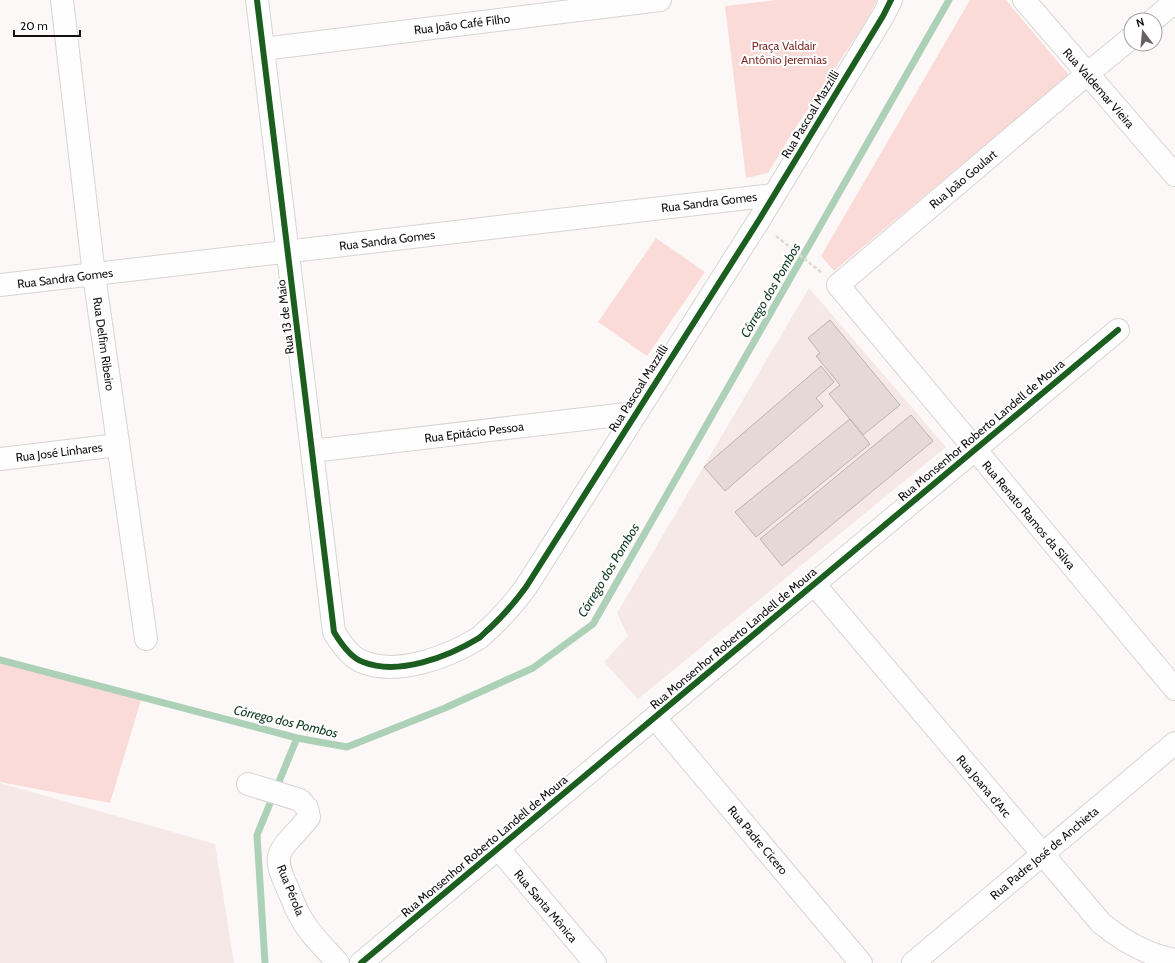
<svg xmlns="http://www.w3.org/2000/svg" width="1175" height="963" font-family="Cabin,sans-serif">
<rect width="100%" height="100%" fill="#fdf8f8"/>
<path fill="#f5e8e7" d="M 809,288 L 946,447 L 638,699 L 604,662 L 628,636 L 617,613 Z
M 0,783 L 215,844 L 234,963 L 0,963 Z"/>
<path fill="#fbdbd8" d="M 776,0 L 877,0 L 865,23 L 796,127 L 768,173 L 746,178 L 725,6 Z
M 970,0 L 1006,0 L 1069,75 L 834,271 L 821,256 Z
M 656,238 L 705,272 L 647,356 L 598,322 Z
M 0,660 L 142,697 L 110,803 L 0,782 Z"/>
<g fill="none" stroke-linecap="round" stroke-linejoin="round">
<path stroke="#acd1b7" stroke-width="7" d="M 0,660 L 297,738 L 347,747 L 445,708 L 533,668 L 593,624 L 949,0
M 265,963 L 257,835 L 297,738"/>
</g>
<path fill="#e6d8d6" stroke="#b7b3b3" d="M 830,320 L 900,405 L 863,435 L 829,394 L 840,385 L 816,356 L 820,353 L 808,338 Z
M 821,366 L 834,382 L 816,398 L 823,406 L 725,491 L 704,467 Z
M 911,415 L 933,441 L 782,566 L 760,539 Z
M 850,419 L 870,444 L 756,537 L 735,512 Z"/>
<g fill="none" stroke-linecap="round" stroke-linejoin="round">
<g stroke="#d7d4d4" stroke-width="24">
<path id="minor" d="M 62,0 L 94,275 L 146,639
M 257,0 L 334,632 C 340,642 351,658 363,662 C 398,676 448,657 479,638 C 483,635 486,631 490,628 C 504,615 515,602 526,587 L 759,220 L 883,16 L 891,0
M 1024,0 L 1175,175
M 1153,20 L 1175,2
M 1131,38 L 1087,74 L 838,285 L 1175,689
M 263,49 L 660,0
M 0,285 L 774,195
M 312,451 L 635,413
M 0,459 L 118,445
M 814,584 L 1101,923 C 1123,941 1147,955 1175,960
M 655,718 L 861,963
M 248,784 L 300,800 L 307,808 L 309,817 C 301,829 284,842 280,853 C 276,864 282,875 286,885 C 291,895 294,906 300,916 C 309,934 325,948 338,963
M 498,848 L 595,963
M 361,963 L 1118,330
M 913,963 L 1175,743"/>
</g>
<path stroke="#dddbdb" stroke-width="2.5" stroke-dasharray="4 2" stroke-linecap="butt" d="M 776,236 L 822,273"/>
<use href="#minor" stroke="#fffefe" stroke-width="22"/>
<g stroke="#fff" stroke-width="8">
<path id="cycleway" d="M 257,0 L 334,632 C 340,642 351,658 363,662 C 398,676 448,657 479,638 C 483,635 486,631 490,628 C 504,615 515,602 526,587 L 759,220 L 883,16 L 891,0
M 361,963 L 1118,330"/>
</g>
<use href="#cycleway" stroke="#1b5e20" stroke-width="6"/>
</g>
<g text-anchor="middle" dominant-baseline="central" stroke-width="4" stroke-linejoin="round" paint-order="stroke">
<g font-size="12" fill="#131010" stroke="#fff">
<text transform="translate(462 24) rotate(-7)">Rua João Café Filho</text>
<text transform="translate(1099 88) rotate(49)">Rua Valdemar Vieira</text>
<text transform="translate(810 114) rotate(-59)">Rua Pascoal Mazzilli</text>
<text transform="translate(963 179) rotate(-40)">Rua João Goulart</text>
<text transform="translate(709 202) rotate(-7)">Rua Sandra Gomes</text>
<text transform="translate(387 240) rotate(-7)">Rua Sandra Gomes</text>
<text transform="translate(65 278) rotate(-7)">Rua Sandra Gomes</text>
<text transform="translate(285 317) rotate(-97)">Rua 13 de Maio</text>
<text transform="translate(104 344) rotate(82)">Rua Delfim Ribeiro</text>
<text transform="translate(638 388) rotate(-58)">Rua Pascoal Mazzilli</text>
<text transform="translate(981 430) rotate(-40)">Rua Monsenhor Roberto Landell de Moura</text>
<text transform="translate(474 432) rotate(-7)">Rua Epitácio Pessoa</text>
<text transform="translate(59 452) rotate(-7)">Rua José Linhares</text>
<text transform="translate(1029 515) rotate(50)">Rua Renato Ramos da Silva</text>
<text transform="translate(733 638) rotate(-40)">Rua Monsenhor Roberto Landell de Moura</text>
<text transform="translate(984 786) rotate(50)">Rua Joana d'Arc</text>
<text transform="translate(758 840) rotate(50)">Rua Padre Cícero</text>
<text transform="translate(484 846) rotate(-40)">Rua Monsenhor Roberto Landell de Moura</text>
<text transform="translate(1044 853) rotate(-40)">Rua Padre José de Anchieta</text>
<text transform="translate(291 890) rotate(68)">Rua Pérola</text>
<text transform="translate(546 906) rotate(50)">Rua Santa Mônica</text>
</g>
<g font-size="12" fill="#81332e" stroke="#fff">
<text x="784" y="45">Praça Valdair<tspan x="784" dy="14">Antônio Jeremias</tspan></text>
</g>
<g font-size="13" font-style="italic" fill="#103a21" stroke="#fff">
<text transform="translate(770 290) rotate(-60)">Córrego dos Pombos</text>
<text transform="translate(608 570) rotate(-59)">Córrego dos Pombos</text>
<text transform="translate(286 721) rotate(13)">Córrego dos Pombos</text>
</g>
</g>
<g transform="translate(1143 32) rotate(344)"><circle r="19" fill="#ffffff" stroke="#a19f9f"/>
<path d="M0-3L7 15L0 10L-7 15Z" fill="#656161"/>
<text y="-6" font-size="11" font-weight="bold" text-anchor="middle" fill="#131010">N</text>
</g>
<path d="M14 30v6h66v-6" fill="none" stroke="#131010" stroke-width="2"/>
<text x="20" y="30" font-size="12" fill="#131010" stroke="#ffffff" stroke-width="3" paint-order="stroke">20 m</text>
</svg>
